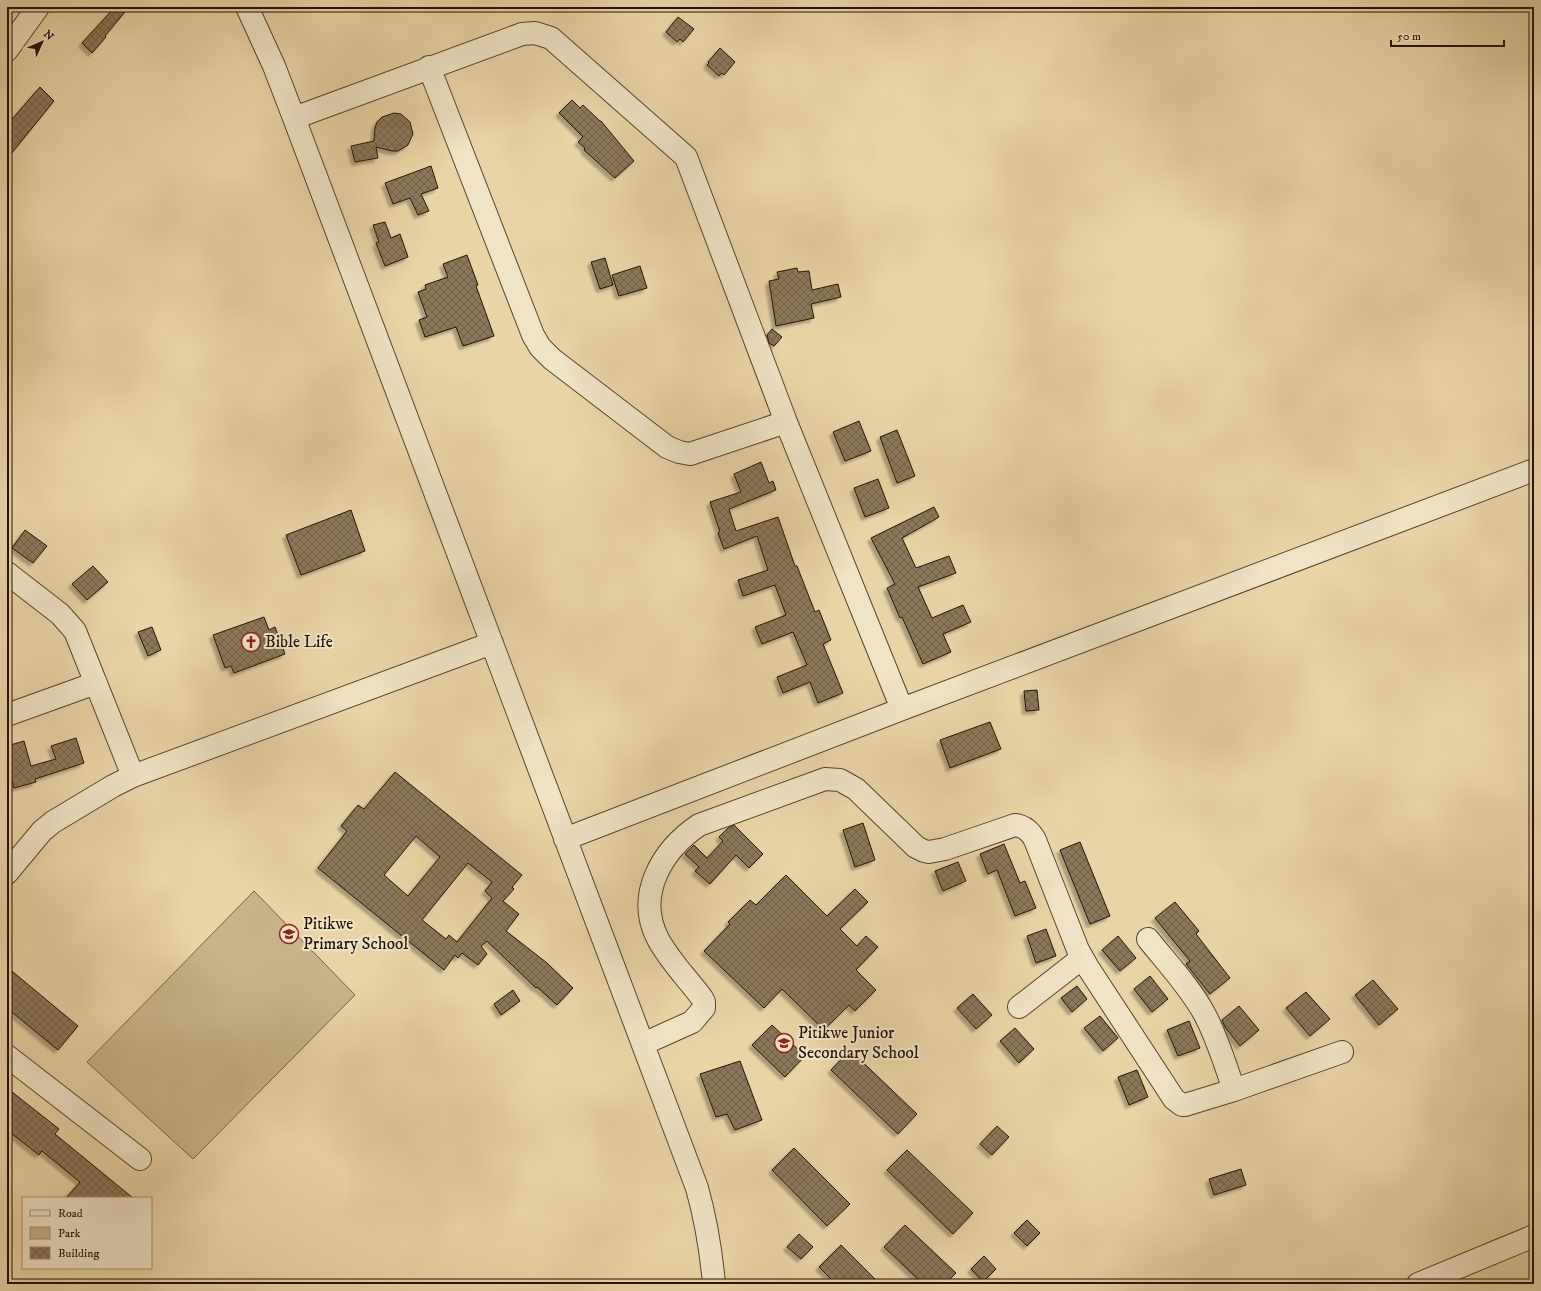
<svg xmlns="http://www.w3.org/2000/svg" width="1541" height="1291" font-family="'IM FELL DW Pica',serif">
<defs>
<pattern id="building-cross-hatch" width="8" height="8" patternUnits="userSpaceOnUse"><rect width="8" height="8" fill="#8b7759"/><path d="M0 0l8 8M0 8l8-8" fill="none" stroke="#716048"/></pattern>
<filter id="shadow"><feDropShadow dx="-3.5" dy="3.5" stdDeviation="1" flood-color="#0004"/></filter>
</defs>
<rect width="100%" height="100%" fill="#ead4a6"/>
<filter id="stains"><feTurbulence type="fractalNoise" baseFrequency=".005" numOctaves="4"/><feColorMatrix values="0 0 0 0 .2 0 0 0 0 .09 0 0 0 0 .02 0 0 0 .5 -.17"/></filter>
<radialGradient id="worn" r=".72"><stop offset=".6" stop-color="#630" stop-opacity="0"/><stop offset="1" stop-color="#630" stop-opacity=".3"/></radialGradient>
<path fill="#c8b38b" stroke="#766248" d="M 254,891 L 355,995 L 193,1159 L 87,1062 Z"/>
<path fill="url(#building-cross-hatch)" stroke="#241205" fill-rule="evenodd" filter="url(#shadow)" d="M 115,7 L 129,7 L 105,36 L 106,37 L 92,53 L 82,43 Z
M 678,17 L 694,29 L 683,42 L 680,39 L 677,42 L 666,32 Z
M 720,48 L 735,62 L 724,75 L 722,73 L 719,76 L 707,65 L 709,63 L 708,62 Z
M 40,87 L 54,101 L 7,159 L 7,125 Z
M 572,100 L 580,108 L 583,105 L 600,121 L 601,121 L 634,161 L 615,178 L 584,150 L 585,148 L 578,142 L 583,137 L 559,113 Z
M 394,113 L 401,114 L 410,122 L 413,134 L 408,145 L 398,151 L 392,151 L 376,147 L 378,158 L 355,162 L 351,146 L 374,141 L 375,128 L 377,122 L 382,117 Z
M 431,166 L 438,188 L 421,194 L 429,211 L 418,215 L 410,198 L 393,204 L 385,183 Z
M 385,222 L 391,238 L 400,234 L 408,257 L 385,266 L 376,243 L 379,242 L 373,225 Z
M 467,255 L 478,285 L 476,286 L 494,336 L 463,346 L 456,327 L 425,337 L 419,320 L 427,317 L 418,292 L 426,289 L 425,285 L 448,277 L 443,264 Z
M 605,258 L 613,285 L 600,289 L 591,262 Z
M 640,266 L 647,288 L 619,296 L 612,275 Z
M 797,268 L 798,272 L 809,271 L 812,290 L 838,284 L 841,297 L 811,304 L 814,318 L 776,326 L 769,281 L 779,279 L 777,272 Z
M 772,329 L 782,337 L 774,346 L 769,343 L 767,335 Z
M 859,421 L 871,451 L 845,461 L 833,432 Z
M 897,430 L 915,476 L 897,483 L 880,437 Z
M 761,462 L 769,483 L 773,481 L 776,490 L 729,509 L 736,531 L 778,517 L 795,566 L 797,566 L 815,612 L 819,610 L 831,640 L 823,644 L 843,693 L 818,703 L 810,682 L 783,693 L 777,677 L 807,665 L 793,632 L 762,644 L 755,627 L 786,615 L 775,585 L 743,596 L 738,580 L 768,570 L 757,536 L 724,549 L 718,533 L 720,532 L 710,502 L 741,492 L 734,474 Z
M 878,479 L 889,508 L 865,517 L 854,488 Z
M 934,507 L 939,517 L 902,538 L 916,568 L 949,556 L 956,573 L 918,587 L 932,618 L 963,605 L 971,622 L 943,634 L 951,652 L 923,664 L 902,617 L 900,618 L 887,588 L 895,584 L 871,538 Z
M 351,510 L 365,551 L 301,575 L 286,535 Z
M 25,530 L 47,546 L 33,563 L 12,548 Z
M 93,566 L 108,582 L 87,600 L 72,584 Z
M 264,617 L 269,630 L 275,627 L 285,654 L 234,673 L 231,666 L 225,668 L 213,635 Z
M 152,627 L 161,650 L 148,656 L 138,632 Z
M 1037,690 L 1039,710 L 1026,711 L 1024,691 Z
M 990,722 L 1001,749 L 950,768 L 940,740 Z
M 76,738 L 84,763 L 35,779 L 36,782 L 14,788 L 11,779 L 7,781 L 7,746 L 24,741 L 31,766 L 56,759 L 51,746 Z
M 395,772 L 522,875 L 512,887 L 514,889 L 503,901 L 519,914 L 506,931 L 547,963 L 573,988 L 557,1005 L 537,987 L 536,988 L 487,941 L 481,946 L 487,954 L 478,965 L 462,953 L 458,958 L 455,955 L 444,970 L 318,868 L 347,831 L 341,826 L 358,805 L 364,809 ZM 416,836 L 440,857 L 408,896 L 384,875 ZM 468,863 L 492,882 L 485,891 L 492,898 L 457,942 L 449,935 L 446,939 L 422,920 Z
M 863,823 L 875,860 L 855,867 L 843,830 Z
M 734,825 L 763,854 L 749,868 L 736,855 L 710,884 L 695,871 L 699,867 L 685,854 L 694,845 L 707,858 L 723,841 L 719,837 L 728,828 Z
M 1080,842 L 1110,916 L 1090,924 L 1060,850 Z
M 1004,844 L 1020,883 L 1025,881 L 1036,908 L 1015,916 L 997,870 L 988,874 L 980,854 Z
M 958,862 L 966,881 L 943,891 L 935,871 Z
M 786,875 L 827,916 L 855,889 L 868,902 L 840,929 L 857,946 L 866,936 L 878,947 L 856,970 L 876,990 L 855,1011 L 849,1005 L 824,1030 L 782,989 L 764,1008 L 704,951 L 730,924 L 728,922 L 750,900 L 756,905 Z
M 1175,902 L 1199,931 L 1196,934 L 1230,978 L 1210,994 L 1186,964 L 1190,961 L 1155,918 Z
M 1046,929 L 1056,956 L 1036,963 L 1027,936 Z
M 1118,936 L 1136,958 L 1120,971 L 1102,950 Z
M 7,967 L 78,1026 L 58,1050 L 7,1008 Z
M 1150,976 L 1168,999 L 1152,1012 L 1134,989 Z
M 1373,980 L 1398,1009 L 1379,1025 L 1355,995 Z
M 1077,986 L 1087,999 L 1072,1012 L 1061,998 Z
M 513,990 L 520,1001 L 501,1015 L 494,1004 Z
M 1306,992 L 1330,1019 L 1310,1036 L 1286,1008 Z
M 973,994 L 992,1015 L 976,1029 L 957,1008 Z
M 1239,1006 L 1259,1030 L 1240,1046 L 1225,1027 L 1222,1020 Z
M 1100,1016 L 1118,1038 L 1103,1051 L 1084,1028 Z
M 1189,1021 L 1200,1048 L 1178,1056 L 1167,1030 Z
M 772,1025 L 805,1056 L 785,1077 L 752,1045 Z
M 1015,1028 L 1034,1049 L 1019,1063 L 1000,1041 Z
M 850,1050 L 917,1114 L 898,1134 L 831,1070 Z
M 740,1061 L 762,1120 L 735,1130 L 727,1114 L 716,1117 L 700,1074 Z
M 1137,1070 L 1148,1097 L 1129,1105 L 1118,1077 Z
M 7,1088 L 59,1129 L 55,1134 L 133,1198 L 66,1198 L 80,1182 L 42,1151 L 39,1155 L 7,1130 Z
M 997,1126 L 1009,1137 L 992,1155 L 980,1144 Z
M 794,1148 L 850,1204 L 827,1226 L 772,1170 Z
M 907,1150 L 973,1213 L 953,1234 L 887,1170 Z
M 1241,1169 L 1246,1185 L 1214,1195 L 1209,1179 Z
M 1027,1220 L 1040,1233 L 1027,1246 L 1014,1233 Z
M 905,1225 L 956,1273 L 945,1284 L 923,1284 L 884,1247 Z
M 799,1234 L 813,1247 L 801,1259 L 787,1247 Z
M 841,1245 L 880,1284 L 836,1284 L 819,1267 Z
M 984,1256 L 996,1269 L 983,1282 L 971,1269 Z"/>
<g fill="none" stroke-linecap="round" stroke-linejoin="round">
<g stroke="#56422d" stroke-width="24">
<path id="minor" d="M 247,7 L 274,66 L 294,118 L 697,1188 C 706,1220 711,1251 714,1284
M 7,50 L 38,7
M 429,67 L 533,335 L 540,347 L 552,359 L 667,447 L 679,452 L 690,454 L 786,422
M 294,118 L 522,34 L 535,33 L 551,38 L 686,157 L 786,422 L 902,709
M 7,573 L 60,614 L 75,631 L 133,776
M 7,715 L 96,683
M 565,839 L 902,709 L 1534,470
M 7,873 L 42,831 L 53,822 L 113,786 L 133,776 L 492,643
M 1148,939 C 1167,963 1189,986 1204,1013 C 1217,1037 1225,1064 1234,1090
M 1019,1007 L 1082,958
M 643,1044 L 692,1022 L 704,1008 L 704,1002 L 702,998 C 687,978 669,960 658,939 C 635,895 662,850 699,825 L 825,779 L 840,780 L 856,789 L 916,847 L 924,851 L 929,852 L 945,849 L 1015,825 C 1024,826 1031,832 1035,840 L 1078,950 L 1087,966 L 1174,1099 L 1182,1105 L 1185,1105 L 1234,1090 L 1342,1052
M 7,1056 L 140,1159
M 1418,1284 L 1534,1236"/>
</g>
<use href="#minor" stroke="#f1e3c5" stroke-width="22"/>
</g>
<defs>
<g id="church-ring" transform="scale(1)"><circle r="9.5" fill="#f1e3c5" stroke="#8f2418" stroke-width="1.5"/><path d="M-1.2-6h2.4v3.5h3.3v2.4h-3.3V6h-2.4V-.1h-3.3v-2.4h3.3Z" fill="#8f2418"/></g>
<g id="school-ring" transform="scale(1)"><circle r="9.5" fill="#f1e3c5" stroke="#8f2418" stroke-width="1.5"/><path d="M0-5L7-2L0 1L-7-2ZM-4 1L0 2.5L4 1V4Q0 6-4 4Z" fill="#8f2418"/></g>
</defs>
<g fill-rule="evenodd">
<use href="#church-ring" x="251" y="642"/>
<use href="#school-ring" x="289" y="934"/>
<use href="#school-ring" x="784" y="1043"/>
</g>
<g text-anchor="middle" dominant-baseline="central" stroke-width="4" stroke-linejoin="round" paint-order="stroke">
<g font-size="17" fill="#241205" stroke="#f1e3c5" text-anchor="start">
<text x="265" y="642">Bible Life</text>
<text x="303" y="924">Pitikwe<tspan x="303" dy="20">Primary School</tspan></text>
<text x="798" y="1033">Pitikwe Junior<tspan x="798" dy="20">Secondary School</tspan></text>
</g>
</g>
<rect width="1541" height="1291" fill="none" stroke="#ead4a6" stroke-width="24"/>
<rect x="8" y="8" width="1525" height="1275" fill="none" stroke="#241205" stroke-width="2"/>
<rect x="12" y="12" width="1517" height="1267" fill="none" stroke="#241205"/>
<rect x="22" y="1197" width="130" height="72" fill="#f1e3c5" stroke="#9f8f78"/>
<rect x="30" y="1210" width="20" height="6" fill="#f1e3c5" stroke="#9f8f78"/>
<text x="58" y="1217" font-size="12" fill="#241205">Road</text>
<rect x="30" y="1227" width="20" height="12" fill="#c8b38b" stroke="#9f8f78"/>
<text x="58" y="1237" font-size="12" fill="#241205">Park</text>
<rect x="30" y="1247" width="20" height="12" fill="url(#building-cross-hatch)" stroke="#9f8f78"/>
<text x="58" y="1257" font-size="12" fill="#241205">Building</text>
<g transform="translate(42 42) rotate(45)" stroke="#f1e3c5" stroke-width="3" paint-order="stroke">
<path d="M0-3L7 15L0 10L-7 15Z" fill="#241205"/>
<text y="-6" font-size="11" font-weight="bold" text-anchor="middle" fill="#241205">N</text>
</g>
<path d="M1391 40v6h113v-6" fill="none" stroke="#241205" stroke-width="2"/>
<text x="1397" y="40" font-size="12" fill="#241205" stroke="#f1e3c5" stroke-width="3" paint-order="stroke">50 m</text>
<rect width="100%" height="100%" filter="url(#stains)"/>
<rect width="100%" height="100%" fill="url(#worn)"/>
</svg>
